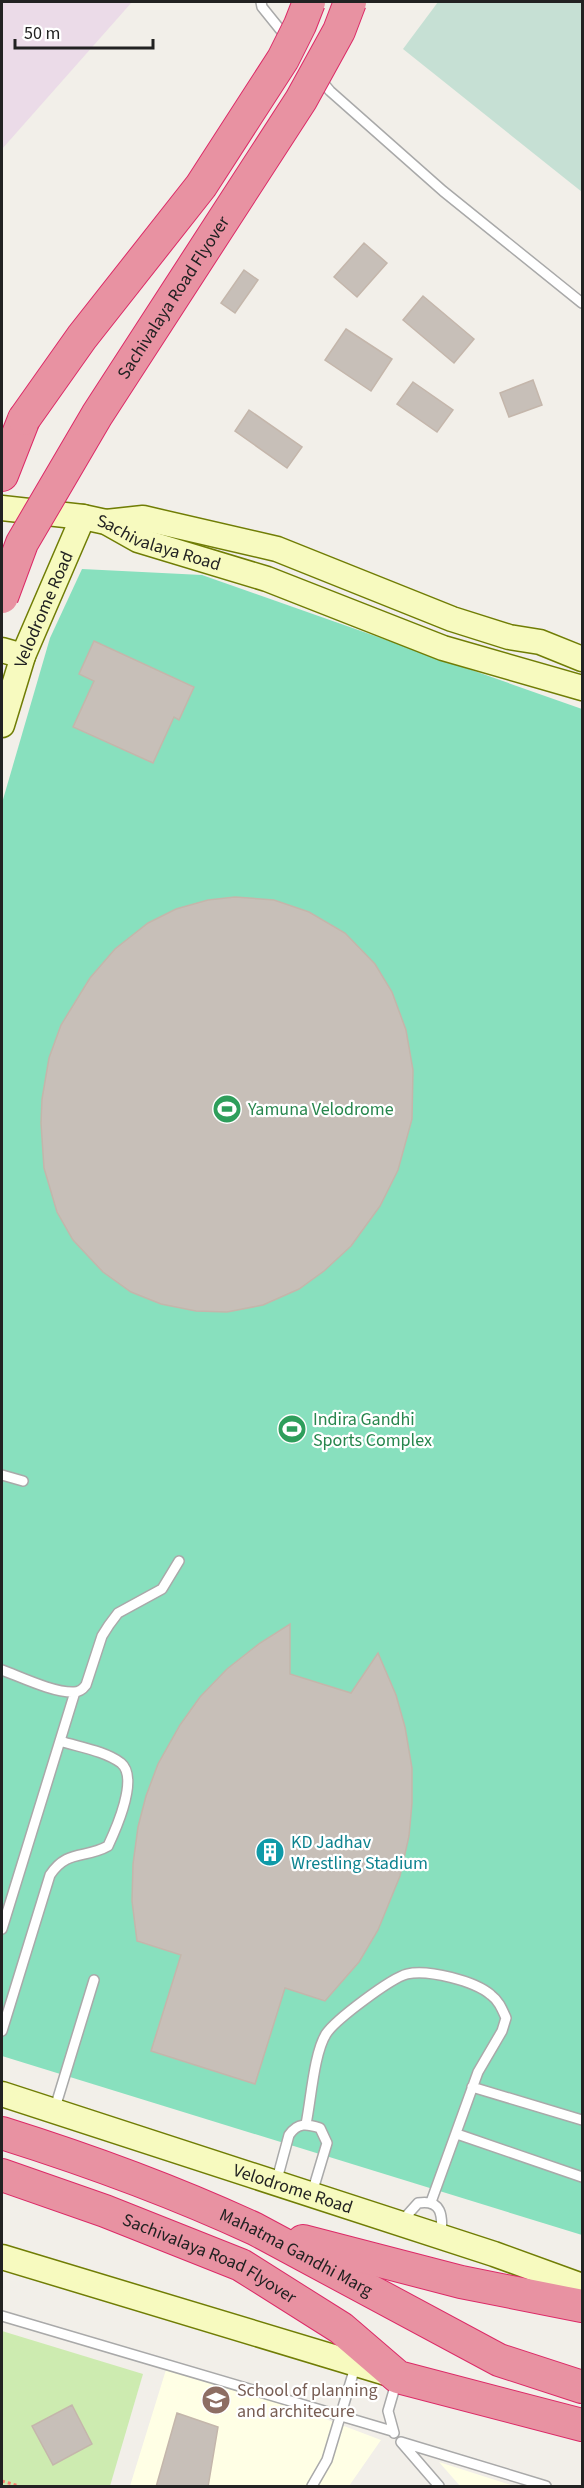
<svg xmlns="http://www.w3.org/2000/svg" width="584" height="2488" font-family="'Source Sans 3',sans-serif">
<rect width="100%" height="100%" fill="#f2efe9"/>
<path fill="#ebdbe8" d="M 2,2 L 132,2 L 2,149 Z"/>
<path fill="#ffffe5" d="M 169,2360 L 381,2440 L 349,2486 L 130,2486 Z
M 439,2462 L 514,2486 L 460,2486 Z"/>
<path fill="#cdebb0" d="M 2,2331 L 143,2374 L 110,2486 L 2,2486 Z"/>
<path fill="#c6e0d4" d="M 438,2 L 582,2 L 582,192 L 403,49 Z"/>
<path fill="#88e0be" d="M 82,569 L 202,575 L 582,709 L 582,2235 L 2,2056 L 2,803 L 50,638 Z"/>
<path fill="#c7bfb8" stroke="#c4b6ab" stroke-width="1.5" d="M 364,243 L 387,263 L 357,297 L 334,277 Z
M 244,270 L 258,280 L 235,313 L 221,303 Z
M 423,296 L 474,339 L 454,363 L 403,320 Z
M 346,329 L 392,359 L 371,391 L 325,360 Z
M 533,380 L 542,405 L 509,417 L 500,393 Z
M 413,382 L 453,410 L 437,432 L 397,404 Z
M 249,410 L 302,447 L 287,468 L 235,431 Z
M 94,641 L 194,687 L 179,720 L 174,717 L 153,763 L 73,727 L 94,681 L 79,674 Z
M 235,897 L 274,900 L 309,912 L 345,933 L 375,964 L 392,992 L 406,1030 L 413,1070 L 412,1119 L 398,1170 L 380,1206 L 351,1246 L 324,1271 L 299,1289 L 263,1305 L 227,1312 L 196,1311 L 161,1304 L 131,1292 L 103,1272 L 73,1240 L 57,1212 L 44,1168 L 41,1123 L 42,1099 L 49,1058 L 61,1025 L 90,978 L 115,949 L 148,923 L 176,909 L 208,900 Z
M 290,1624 L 290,1674 L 351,1693 L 378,1653 L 396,1695 L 405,1727 L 412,1768 L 412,1803 L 409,1836 L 400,1876 L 378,1930 L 359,1962 L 325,2001 L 285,1988 L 255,2084 L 151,2051 L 181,1955 L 137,1941 L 132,1901 L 133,1864 L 138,1827 L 146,1796 L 158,1764 L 180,1725 L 200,1697 L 227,1669 L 260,1643 Z
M 72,2405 L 92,2444 L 53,2465 L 32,2426 Z
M 177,2413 L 218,2427 L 208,2487 L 156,2487 Z"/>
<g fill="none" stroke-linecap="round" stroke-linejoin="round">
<g stroke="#a9a9a9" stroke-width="12">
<path id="lane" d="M 261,2 L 262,7 L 287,38
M 320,79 L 330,91 L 443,191 L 582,303
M 2,1475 L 23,1481
M 2,1670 C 21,1677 54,1693 74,1692 C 79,1692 83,1689 86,1685 L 102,1636 L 109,1625 L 118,1613 L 162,1589 L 179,1561
M 2,1929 L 75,1692
M 2,2031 L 50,1875 C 67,1849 85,1859 108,1846 C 116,1829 139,1778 121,1763 C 105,1751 79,1747 60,1741
M 472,2087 L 582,2120
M 54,2111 L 94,1980
M 306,2124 C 311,2100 314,2053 326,2034 C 335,2020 391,1978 407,1974 C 428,1969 475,1981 491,1995 C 499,2001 502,2009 506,2018 L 502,2031 L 478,2072 L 431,2202
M 457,2134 L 582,2177
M 276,2183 L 289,2135 C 298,2122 307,2124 320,2128 L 327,2143 L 312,2193
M 401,2222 L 418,2203 C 442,2199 443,2216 441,2235
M 2,2316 L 392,2431
M 394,2433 L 388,2411 L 397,2380
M 312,2486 L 327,2460 L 356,2364
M 439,2486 L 401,2442 L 546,2486"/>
</g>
<g stroke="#707d05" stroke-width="27">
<g id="secondary">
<path id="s1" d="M 2,508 L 83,517 L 106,522 L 138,540 L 267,579 L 443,648 L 582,688"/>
<path d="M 106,522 L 143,518 L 277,549 L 452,619 L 509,637 L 540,642 L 582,659"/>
<path d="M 2,650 L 23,656"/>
<path id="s2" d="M 2,725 L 23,656 L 83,517"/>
<path id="s3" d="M 2,2094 L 494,2254 L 582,2286"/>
<path d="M 2,2257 L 393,2375"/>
</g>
</g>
<g stroke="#dc2a67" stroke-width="34">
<g id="highway">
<path d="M 2,475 L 24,419"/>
<path id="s4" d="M 2,2133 C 88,2160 173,2191 255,2229 L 499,2360 L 582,2387"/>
<path id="s5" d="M 2,2175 L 105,2211 L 241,2265 L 341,2328 L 398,2377 L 582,2425"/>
<path d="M 303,2241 L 461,2282 L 582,2306"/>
</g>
</g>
<path stroke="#fa8072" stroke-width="3" stroke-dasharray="3 3" stroke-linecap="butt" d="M 2,2481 L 19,2486"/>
<use href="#lane" stroke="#fff" stroke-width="9"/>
<use href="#secondary" stroke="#f7fabf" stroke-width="24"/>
<use href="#highway" stroke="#e892a2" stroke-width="32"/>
<g stroke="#dc2a67" stroke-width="34" stroke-linecap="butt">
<g id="highway-bridge">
<path d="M 24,419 L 82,337 L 201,186 L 283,59 L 300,25 L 309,2"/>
<path id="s6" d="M 2,597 L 22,543 L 97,415 L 301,100 L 339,31 L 350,2"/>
</g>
</g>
<use href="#highway-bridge" stroke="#e892a2" stroke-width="32"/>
</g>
<defs>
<g id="stadium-disc" transform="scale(1.5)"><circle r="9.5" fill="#2e9e5b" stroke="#fff"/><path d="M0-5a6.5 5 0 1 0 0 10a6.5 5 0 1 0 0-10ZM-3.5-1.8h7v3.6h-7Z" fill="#fff"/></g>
<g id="building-disc" transform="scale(1.5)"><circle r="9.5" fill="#0f9aa8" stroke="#fff"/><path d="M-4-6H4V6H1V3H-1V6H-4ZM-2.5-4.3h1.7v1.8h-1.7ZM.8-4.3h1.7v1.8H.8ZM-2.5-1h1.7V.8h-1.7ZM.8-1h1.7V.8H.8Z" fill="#fff"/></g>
<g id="school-disc" transform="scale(1.5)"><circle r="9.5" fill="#8d6e63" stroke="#fff"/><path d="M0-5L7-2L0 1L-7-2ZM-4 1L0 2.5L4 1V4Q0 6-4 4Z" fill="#fff"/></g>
</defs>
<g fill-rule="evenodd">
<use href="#stadium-disc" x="227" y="1109"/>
<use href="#stadium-disc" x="292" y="1429"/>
<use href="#building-disc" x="270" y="1852"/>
<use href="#school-disc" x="216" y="2400"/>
</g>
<g text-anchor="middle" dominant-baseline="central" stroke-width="4.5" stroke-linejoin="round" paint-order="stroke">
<g font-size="18" fill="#222" stroke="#fff">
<text stroke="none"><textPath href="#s6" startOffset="346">Sachivalaya Road Flyover</textPath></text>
<text stroke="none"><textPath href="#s1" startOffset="162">Sachivalaya Road</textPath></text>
<text stroke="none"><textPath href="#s2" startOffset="123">Velodrome Road</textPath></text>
<text stroke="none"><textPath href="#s3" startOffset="306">Velodrome Road</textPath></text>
<text stroke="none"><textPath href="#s4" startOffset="318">Mahatma Gandhi Marg</textPath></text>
<text stroke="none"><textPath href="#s5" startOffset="224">Sachivalaya Road Flyover</textPath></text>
</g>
<g font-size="18" fill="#27864d" stroke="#fff" text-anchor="start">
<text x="248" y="1109">Yamuna Velodrome</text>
<text x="313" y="1419">Indira Gandhi<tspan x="313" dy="21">Sports Complex</tspan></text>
</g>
<g font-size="18" fill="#0d838f" stroke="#fff" text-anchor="start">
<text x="291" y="1842">KD Jadhav<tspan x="291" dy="21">Wrestling Stadium</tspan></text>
</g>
<g font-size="18" fill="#785e54" stroke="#fff" text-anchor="start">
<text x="237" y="2390">School of planning<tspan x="237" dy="21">and architecure</tspan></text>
</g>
</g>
<rect width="584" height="2488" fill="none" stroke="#222222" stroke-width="6"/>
<path d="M15 39v9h138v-9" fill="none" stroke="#222222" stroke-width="3"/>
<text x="24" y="39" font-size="18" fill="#222222" stroke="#ffffff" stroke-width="4.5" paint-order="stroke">50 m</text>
</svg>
